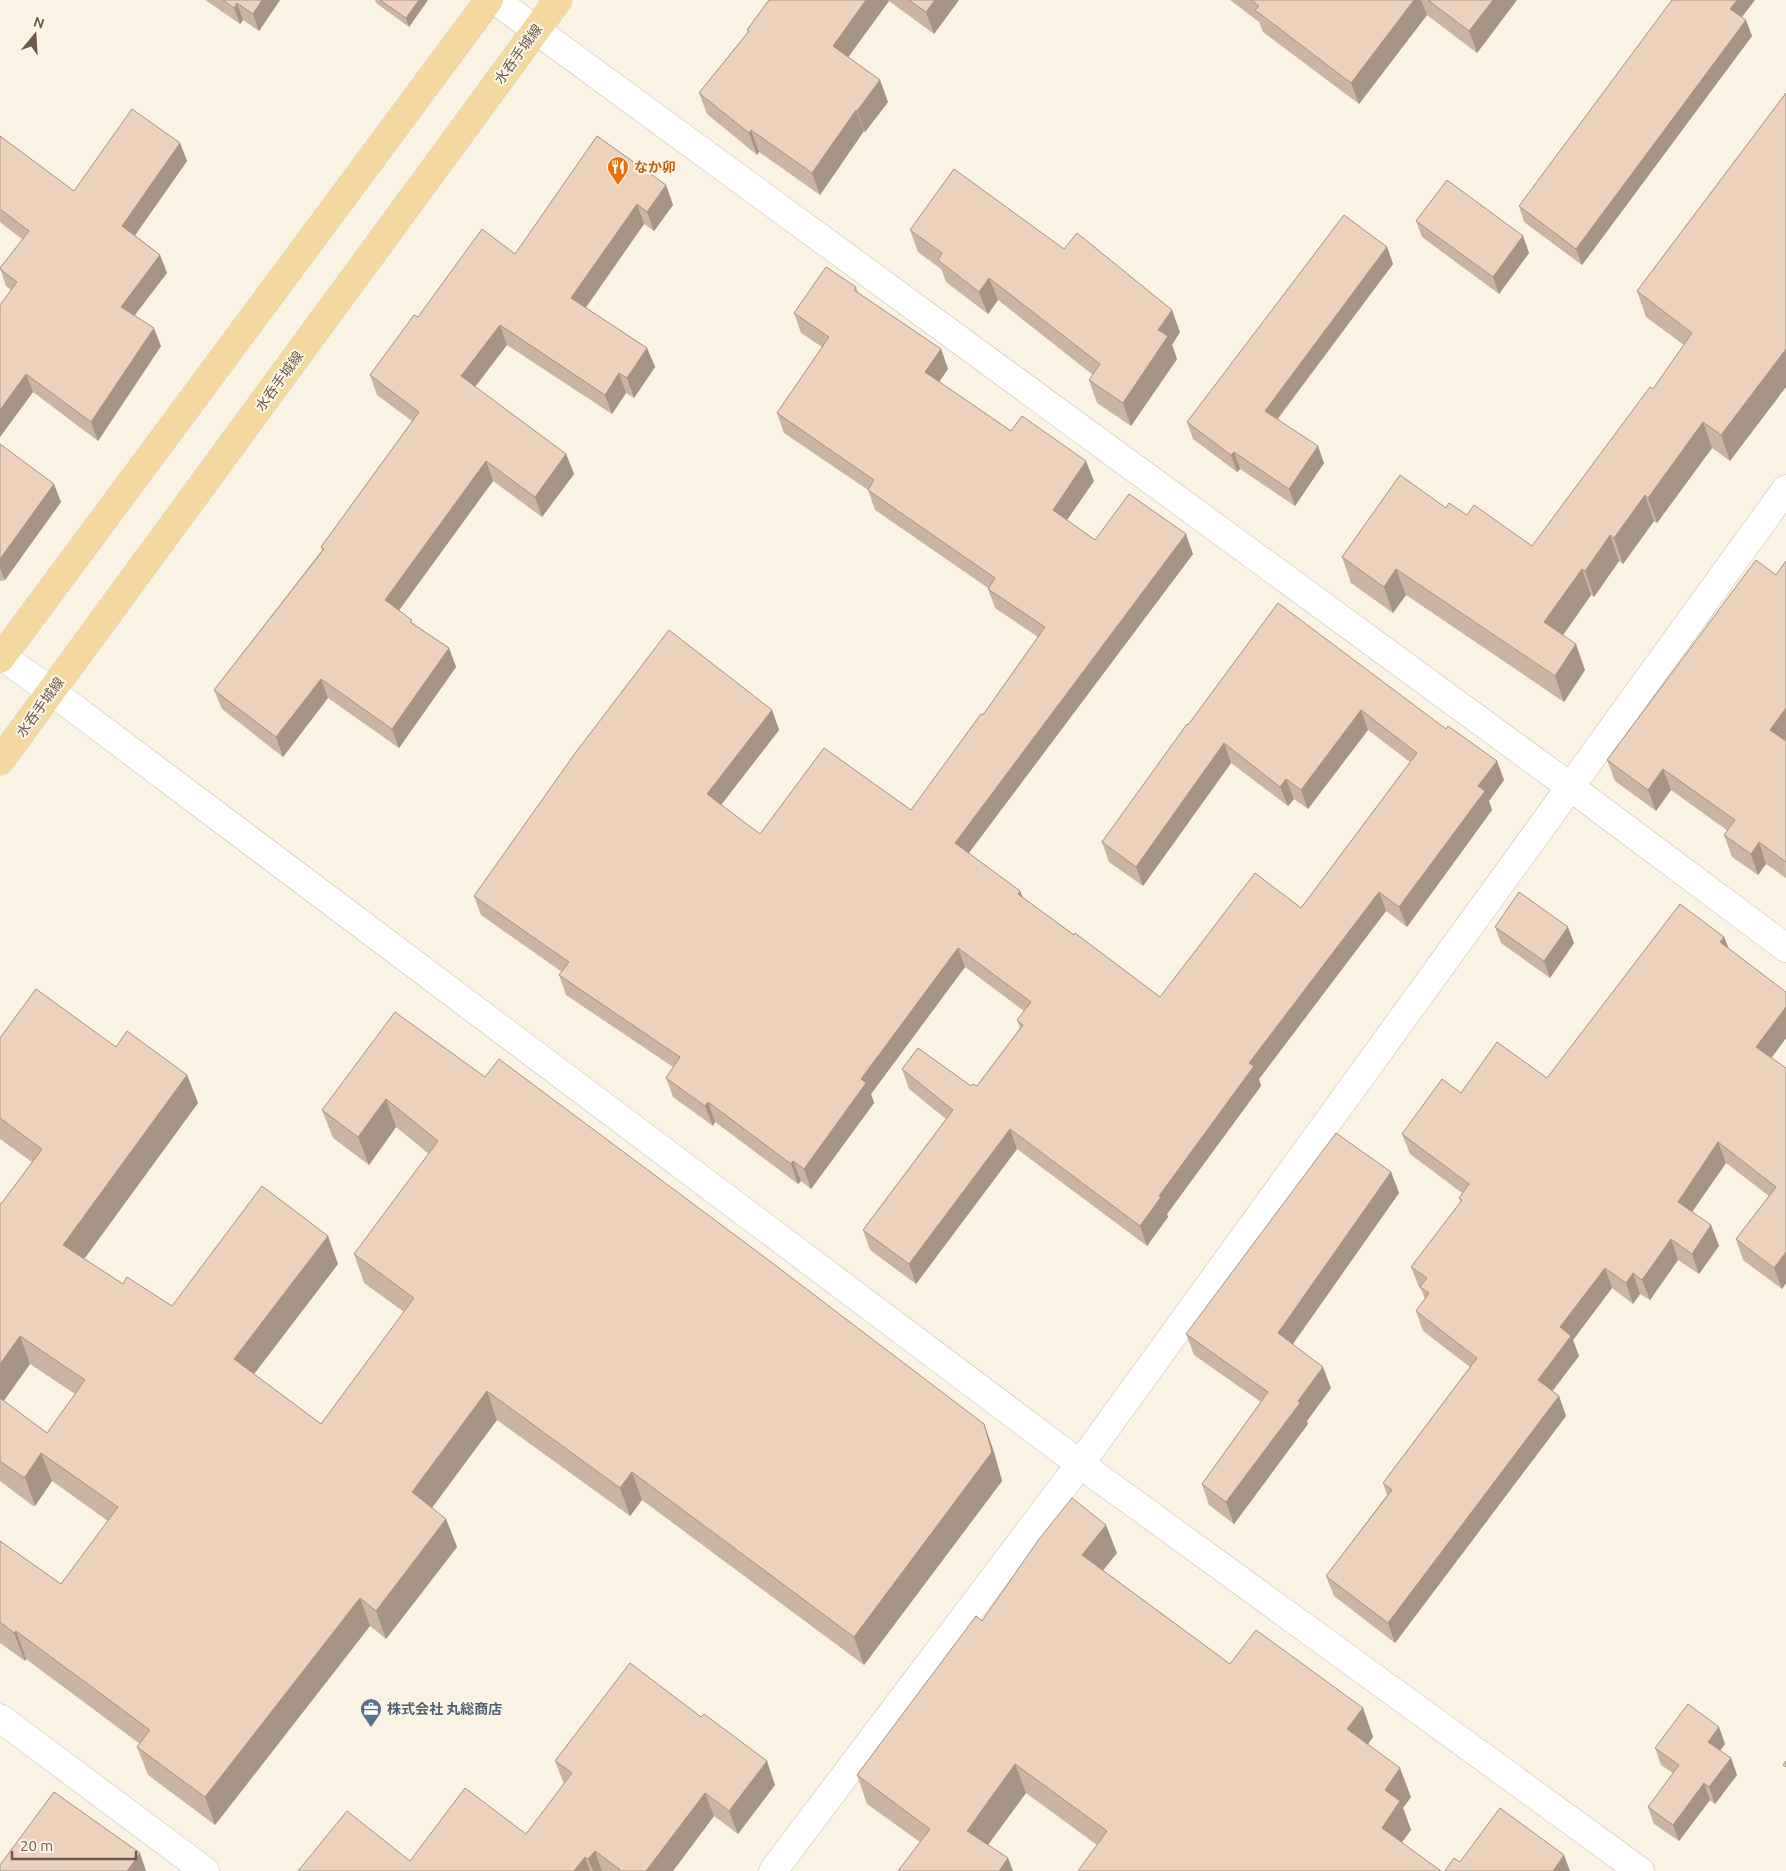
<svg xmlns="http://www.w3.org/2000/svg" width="1786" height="1871" font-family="Ubuntu,'Noto Sans JP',sans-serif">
<rect width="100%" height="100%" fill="#faf2e2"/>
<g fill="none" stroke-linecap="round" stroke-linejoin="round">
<g stroke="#cbbcad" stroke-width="29">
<path id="minor" d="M 495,0 L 1569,786 L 1786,948
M 0,655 L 51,691 L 1080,1464 L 1640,1871
M 0,1718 L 205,1871
M 773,1871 L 1080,1464 L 1786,489"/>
</g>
<g stroke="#d9d4d0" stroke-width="29">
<path id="major" d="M 0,659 L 489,0
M 0,761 L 558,0"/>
</g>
<use href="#minor" stroke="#fff" stroke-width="28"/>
<use href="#major" stroke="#f3d89f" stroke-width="28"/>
</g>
<path fill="#cbb5a2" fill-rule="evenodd" d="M 205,0 L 280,0 L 259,31 L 243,20 L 240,24 Z
M 375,0 L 428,0 L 409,27 L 376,3 Z
M 769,0 L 959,0 L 934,34 L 889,1 L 848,57 L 880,80 L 888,102 L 865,132 L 864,131 L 820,195 L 759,152 L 757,155 L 707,114 L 699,93 L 748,32 L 747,30 Z
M 1230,0 L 1517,0 L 1477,53 L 1427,15 L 1359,104 L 1263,32 L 1259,22 Z
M 1742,17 L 1752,36 L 1582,265 L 1524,222 L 1519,206 Z
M 1786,93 L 1730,461 L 1712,448 L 1657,523 L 1654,521 L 1623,564 L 1619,561 L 1594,597 L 1591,595 L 1563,635 L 1585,670 L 1564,702 L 1406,595 L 1393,613 L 1351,583 L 1342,557 L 1446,508 L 1467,515 L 1532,546 L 1653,389 L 1684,345 L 1646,317 L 1637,291 Z
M 0,136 L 74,191 L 180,143 L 187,161 L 135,235 L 160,255 L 167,273 L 135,315 L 161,346 L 98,441 L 33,392 L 0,437 L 0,305 L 11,290 L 6,286 L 0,268 L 23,240 L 0,222 Z
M 666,185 L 673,205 L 654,231 L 644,224 L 586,308 L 647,348 L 655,367 L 634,398 L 626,393 L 612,414 L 507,345 L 475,387 L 566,454 L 574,474 L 542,517 L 493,481 L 399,610 L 414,624 L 449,648 L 456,667 L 399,748 L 328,698 L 283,757 L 222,709 L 214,690 L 322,550 L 321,547 L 412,421 L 377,395 L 370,375 L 418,317 L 515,254 Z
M 1416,221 L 1523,236 L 1529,253 L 1499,294 L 1422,237 Z
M 910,230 L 1064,249 L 1180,332 L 1172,345 L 1177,359 L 1131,426 L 1097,403 L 1089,380 L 1093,375 L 998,300 L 988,314 L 946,282 L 941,269 L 918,252 Z
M 1387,247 L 1393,264 L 1278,419 L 1324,463 L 1295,506 L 1240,469 L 1237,472 L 1193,439 L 1187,422 Z
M 856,287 L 858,293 L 941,349 L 948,369 L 939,382 L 1011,431 L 1094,481 L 1067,520 L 1095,540 L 1193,554 L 969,853 L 1020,891 L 1023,898 L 1160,997 L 1301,908 L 1410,762 L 1368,730 L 1308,809 L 1294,799 L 1288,806 L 1231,763 L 1143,886 L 1109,862 L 1102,842 L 1278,603 L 1446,729 L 1497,761 L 1504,780 L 1489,801 L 1492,810 L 1407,927 L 1386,911 L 1259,1079 L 1261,1086 L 1167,1214 L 1168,1217 L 1147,1246 L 1017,1149 L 916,1284 L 870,1250 L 863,1230 L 946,1119 L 909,1089 L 902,1069 L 971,1086 L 977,1086 L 1020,1028 L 1017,1020 L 1024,1011 L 965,967 L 871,1094 L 874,1103 L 811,1189 L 801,1181 L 798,1184 L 715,1122 L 713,1126 L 673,1097 L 666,1078 L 673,1067 L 566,995 L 559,975 L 562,972 L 481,915 L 474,896 L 772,710 L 779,730 L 721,805 L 760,834 L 911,810 L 983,715 L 1038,637 L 995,608 L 988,589 L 988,588 L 875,510 L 868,490 L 784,433 L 777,413 L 822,347 L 801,333 L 794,313 Z
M 0,444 L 61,502 L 5,580 L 0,581 Z
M 1785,740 L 1786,878 L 1766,864 L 1758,875 L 1732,857 L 1724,835 L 1728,831 L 1671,790 L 1656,811 L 1615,781 L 1607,760 Z
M 1495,927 L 1574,943 L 1550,978 L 1501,943 Z
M 1724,937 L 1729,949 L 1786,992 L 1786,1038 L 1771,1058 L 1786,1068 L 1786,1283 L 1782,1289 L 1743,1260 L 1736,1239 L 1769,1196 L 1726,1163 L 1692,1212 L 1711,1225 L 1719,1246 L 1699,1274 L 1678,1260 L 1650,1300 L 1640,1294 L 1633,1304 L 1612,1288 L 1573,1340 L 1579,1356 L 1553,1391 L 1559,1396 L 1566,1416 L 1395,1643 L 1334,1596 L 1326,1576 L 1387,1495 L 1383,1483 L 1470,1367 L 1423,1331 L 1416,1311 L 1425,1299 L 1421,1289 L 1419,1287 L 1411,1267 L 1461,1202 L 1459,1198 L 1462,1193 L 1410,1154 L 1402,1134 L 1461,1093 L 1547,1078 Z
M 0,1038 L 116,1047 L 187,1075 L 198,1103 L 84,1259 L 123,1284 L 172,1306 L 338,1264 L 254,1374 L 321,1424 L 404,1312 L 364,1283 L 354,1254 L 429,1154 L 396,1127 L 369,1165 L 333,1138 L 322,1110 L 485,1077 L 984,1424 L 994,1452 L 1002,1481 L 864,1665 L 642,1500 L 630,1516 L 497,1420 L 432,1508 L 446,1519 L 457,1547 L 386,1639 L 370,1626 L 215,1825 L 148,1775 L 137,1747 L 140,1744 L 26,1659 L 25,1661 L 0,1643 L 0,1541 L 61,1584 L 108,1521 L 52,1481 L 35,1506 L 33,1506 L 0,1481 L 0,1203 L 1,1204 L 32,1162 L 0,1139 ZM 30,1364 L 75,1394 L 47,1433 L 4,1401 Z
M 1391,1172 L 1399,1193 L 1293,1344 L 1331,1388 L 1307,1421 L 1308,1424 L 1234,1524 L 1209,1505 L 1202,1484 L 1261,1402 L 1194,1355 L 1186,1334 Z
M 1117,1553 L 1103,1570 L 1230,1664 L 1363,1708 L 1373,1737 L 1368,1744 L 1411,1797 L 1403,1808 L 1411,1830 L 1402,1842 L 1097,1845 L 1026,1793 L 920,1842 L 867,1804 L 857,1775 L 982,1621 Z
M 1725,1744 L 1720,1750 L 1731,1758 L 1737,1775 L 1715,1804 L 1710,1800 L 1679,1841 L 1654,1824 L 1648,1807 L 1673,1773 L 1661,1765 L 1655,1748 Z
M 555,1761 L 775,1785 L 738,1834 L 714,1816 L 673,1871 L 298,1871 L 410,1861 L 526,1834 L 564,1784 Z"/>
<path fill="#a59384" d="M 262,0 L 280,0 L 259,31 L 253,14 Z
M 419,0 L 428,0 L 409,27 L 406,18 Z
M 866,0 L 888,0 L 889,1 L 841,67 L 833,46 Z
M 935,0 L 959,0 L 934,34 L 926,12 Z
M 1414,0 L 1421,0 L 1427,15 L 1359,104 L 1351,83 Z
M 1493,0 L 1517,0 L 1477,53 L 1469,31 Z
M 1737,0 L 1755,0 L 1736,25 L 1730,9 Z
M 237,3 L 243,20 L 240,24 L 234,8 Z
M 1746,20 L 1752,36 L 1582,265 L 1576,249 Z
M 880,80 L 888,102 L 865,132 L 857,111 Z
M 856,110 L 864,131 L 820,195 L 812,173 Z
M 751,130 L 759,152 L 757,155 L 749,133 Z
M 180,143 L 187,161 L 129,244 L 122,226 Z
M 666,185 L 673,205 L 654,231 L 647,212 Z
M 637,204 L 644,224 L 578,318 L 571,298 Z
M 1523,236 L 1529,253 L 1499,294 L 1493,277 Z
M 1387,247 L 1393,264 L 1271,427 L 1265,411 Z
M 160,255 L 167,273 L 127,325 L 121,307 Z
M 989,278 L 998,300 L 988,314 L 979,292 Z
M 1172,310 L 1180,332 L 1172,345 L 1177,359 L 1131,426 L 1123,403 L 1158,330 Z
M 500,325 L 507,345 L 468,396 L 461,376 Z
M 154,328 L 161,346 L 98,441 L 91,422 Z
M 647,348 L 655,367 L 634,398 L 627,378 Z
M 941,349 L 948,369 L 932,392 L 925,372 Z
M 1786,349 L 1786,387 L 1730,461 L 1721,435 Z
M 619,373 L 626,393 L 612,414 L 605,395 Z
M 26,374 L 33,392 L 0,437 L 0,410 Z
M 1703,422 L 1712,448 L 1657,523 L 1648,498 Z
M 1318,446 L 1324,463 L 1295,506 L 1289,489 Z
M 1234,452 L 1240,469 L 1237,472 L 1231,455 Z
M 566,454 L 574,474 L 542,517 L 535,497 Z
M 486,461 L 493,481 L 392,620 L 385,600 Z
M 1086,461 L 1094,481 L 1060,530 L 1053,510 Z
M 54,484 L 61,502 L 5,580 L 0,568 L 0,559 Z
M 1645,495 L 1654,521 L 1623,564 L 1614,538 Z
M 1186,534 L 1193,554 L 962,862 L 955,843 Z
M 1610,535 L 1619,561 L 1594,597 L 1585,571 Z
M 1396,569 L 1406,595 L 1393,613 L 1384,587 Z
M 1582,569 L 1591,595 L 1554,648 L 1544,622 Z
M 1576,644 L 1585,670 L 1564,702 L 1555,676 Z
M 449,648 L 456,667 L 399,748 L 392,729 Z
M 321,679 L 328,698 L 283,757 L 276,737 Z
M 1786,708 L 1786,740 L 1778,751 L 1770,730 Z
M 772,710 L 779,730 L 714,814 L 707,794 Z
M 1361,710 L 1368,730 L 1308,809 L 1301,790 Z
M 1224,743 L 1231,763 L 1143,886 L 1136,867 Z
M 1497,761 L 1504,780 L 1489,801 L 1492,810 L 1407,927 L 1399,907 L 1478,786 Z
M 1663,769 L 1671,790 L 1656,811 L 1648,790 Z
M 1286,779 L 1294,799 L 1288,806 L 1280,787 Z
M 1759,842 L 1766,864 L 1758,875 L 1751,854 Z
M 1020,891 L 1028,911 L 1018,894 Z
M 1379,892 L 1386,911 L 1259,1079 L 1261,1086 L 1167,1214 L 1168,1217 L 1147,1246 L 1140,1226 L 1159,1196 L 1249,1063 Z
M 1568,927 L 1574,943 L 1550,978 L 1544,961 Z
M 1724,937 L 1732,957 L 1720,942 Z
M 958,948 L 965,967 L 871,1094 L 874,1103 L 811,1189 L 804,1169 L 861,1079 Z
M 1786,1007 L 1786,1038 L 1764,1068 L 1756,1047 Z
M 187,1075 L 198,1103 L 74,1273 L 63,1245 Z
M 386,1099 L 396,1127 L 369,1165 L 358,1137 Z
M 708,1102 L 715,1122 L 713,1126 L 705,1106 Z
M 1010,1129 L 1017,1149 L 916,1284 L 909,1264 Z
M 1718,1142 L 1726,1163 L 1685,1222 L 1678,1202 Z
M 793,1161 L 801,1181 L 798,1184 L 791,1164 Z
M 1391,1172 L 1399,1193 L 1285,1355 L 1278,1333 Z
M 1711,1225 L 1719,1246 L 1699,1274 L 1692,1254 Z
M 328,1236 L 338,1264 L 244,1387 L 234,1359 Z
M 1671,1239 L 1678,1260 L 1650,1300 L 1642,1280 Z
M 1786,1252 L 1786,1283 L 1782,1289 L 1774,1268 Z
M 1605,1268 L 1612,1288 L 1573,1340 L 1579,1356 L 1545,1400 L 1538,1380 L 1560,1327 Z
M 1633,1273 L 1640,1294 L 1633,1304 L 1626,1283 Z
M 20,1336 L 30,1364 L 0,1406 L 0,1364 Z
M 1323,1367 L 1331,1388 L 1307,1421 L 1308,1424 L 1234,1524 L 1226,1502 Z
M 487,1391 L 497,1420 L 422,1521 L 412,1492 Z
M 1559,1396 L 1566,1416 L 1395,1643 L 1388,1623 Z
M 984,1424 L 994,1452 L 1002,1481 L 864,1665 L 854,1637 Z
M 41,1453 L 52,1481 L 35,1506 L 25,1477 Z
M 632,1472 L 642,1500 L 630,1516 L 620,1488 Z
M 446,1519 L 457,1547 L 386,1639 L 376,1611 Z
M 1106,1525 L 1117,1553 L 1093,1583 L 1082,1555 Z
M 360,1598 L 370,1626 L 215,1825 L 205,1797 Z
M 16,1631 L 26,1659 L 25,1661 L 14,1633 Z
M 1363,1708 L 1373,1737 L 1358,1758 L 1347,1729 Z
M 1719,1727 L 1725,1744 L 1714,1759 L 1708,1742 Z
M 1731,1758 L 1737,1775 L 1715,1804 L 1709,1787 Z
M 767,1761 L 775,1785 L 738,1834 L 729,1811 Z
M 1015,1764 L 1026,1793 L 977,1860 L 967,1831 Z
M 1400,1768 L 1411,1797 L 1403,1808 L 1411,1830 L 1392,1856 L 1382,1828 L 1385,1790 Z
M 1704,1783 L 1710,1800 L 1679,1841 L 1673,1825 Z
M 705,1793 L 714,1816 L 673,1871 L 646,1871 Z
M 595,1851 L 602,1871 L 593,1871 L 588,1859 Z
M 140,1853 L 146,1871 L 127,1871 Z
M 1564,1855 L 1570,1871 L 1553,1871 Z
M 585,1857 L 590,1871 L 574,1871 Z
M 1008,1858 L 1013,1871 L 999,1871 Z"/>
<path fill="#ecd2bc" stroke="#a59384" d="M 223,0 L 262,0 L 253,14 L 237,3 L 234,8 Z
M 380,0 L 419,0 L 406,18 Z
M 769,0 L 866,0 L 833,46 L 880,80 L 857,111 L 856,110 L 812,173 L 751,130 L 749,133 L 699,93 L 749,31 L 747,30 Z
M 909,0 L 935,0 L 926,12 Z
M 1251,0 L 1414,0 L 1351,83 L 1255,10 L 1259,6 Z
M 1428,0 L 1493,0 L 1469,31 Z
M 1672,0 L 1737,0 L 1730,9 L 1746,20 L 1576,249 L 1519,206 Z
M 1786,93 L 1786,349 L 1721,435 L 1703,422 L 1648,498 L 1645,495 L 1614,538 L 1610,535 L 1585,571 L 1582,569 L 1544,622 L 1576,644 L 1555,676 L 1396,569 L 1384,587 L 1342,557 L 1400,475 L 1446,508 L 1449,503 L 1467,515 L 1474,505 L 1532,546 L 1650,387 L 1653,389 L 1692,333 L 1637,291 Z
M 132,109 L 180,143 L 122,226 L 160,255 L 121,307 L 154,328 L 91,422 L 26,374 L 0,410 L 0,305 L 17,282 L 0,269 L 0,268 L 29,231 L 0,209 L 0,136 L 74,191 Z
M 597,136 L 666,185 L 647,212 L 637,204 L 571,298 L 647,348 L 627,378 L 619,373 L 605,395 L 500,325 L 461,376 L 566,454 L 535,497 L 486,461 L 385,600 L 412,620 L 410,622 L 449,648 L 392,729 L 321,679 L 276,737 L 214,690 L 324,549 L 321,547 L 419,412 L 370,375 L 414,315 L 418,317 L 482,229 L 515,254 Z
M 954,169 L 1064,249 L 1077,233 L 1172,310 L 1158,330 L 1168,336 L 1123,403 L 1089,380 L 1100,364 L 989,278 L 979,292 L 938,260 L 942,253 L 910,230 Z
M 1447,180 L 1523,236 L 1493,277 L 1416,221 Z
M 1344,215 L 1387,247 L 1265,411 L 1318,446 L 1289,489 L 1234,452 L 1231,455 L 1187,422 Z
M 826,267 L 856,287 L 854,290 L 941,349 L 925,372 L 1011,431 L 1022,416 L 1086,461 L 1053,510 L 1095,540 L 1129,494 L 1186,534 L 955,843 L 1020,891 L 1018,894 L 1074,935 L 1075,933 L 1160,997 L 1255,873 L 1301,908 L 1417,753 L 1361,710 L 1301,790 L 1286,779 L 1280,787 L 1224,743 L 1136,867 L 1102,842 L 1187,724 L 1188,725 L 1278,603 L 1446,729 L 1448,726 L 1497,761 L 1478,786 L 1485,791 L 1399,907 L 1379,892 L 1249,1063 L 1254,1066 L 1159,1196 L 1161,1197 L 1140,1226 L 1010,1129 L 909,1264 L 863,1230 L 953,1110 L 902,1069 L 918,1048 L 971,1086 L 973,1084 L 977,1086 L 1023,1025 L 1017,1020 L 1031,1002 L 958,948 L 861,1079 L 866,1083 L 804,1169 L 793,1161 L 791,1164 L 708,1102 L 705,1106 L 666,1078 L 680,1057 L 559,975 L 569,962 L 474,896 L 576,752 L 669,630 L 772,710 L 707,794 L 760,834 L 824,748 L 911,810 L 981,714 L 983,715 L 1045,627 L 988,589 L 995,578 L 868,490 L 874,480 L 777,413 L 829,337 L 794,313 Z
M 0,444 L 54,484 L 0,559 Z
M 1756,560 L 1776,575 L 1786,561 L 1786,708 L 1770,730 L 1786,741 L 1786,862 L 1759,842 L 1751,854 L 1724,835 L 1735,820 L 1663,769 L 1648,790 L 1607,760 Z
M 1519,892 L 1568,927 L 1544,961 L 1495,927 Z
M 1680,904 L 1724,937 L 1720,942 L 1786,992 L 1786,1007 L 1756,1047 L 1786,1068 L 1786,1252 L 1774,1268 L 1736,1239 L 1776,1187 L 1718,1142 L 1678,1202 L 1711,1225 L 1692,1254 L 1671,1239 L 1642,1280 L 1633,1273 L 1626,1283 L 1605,1268 L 1560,1327 L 1571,1336 L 1538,1380 L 1559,1396 L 1388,1623 L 1326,1576 L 1392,1490 L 1383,1483 L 1477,1358 L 1416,1311 L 1429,1293 L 1420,1287 L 1427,1278 L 1411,1267 L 1462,1200 L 1459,1198 L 1469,1184 L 1402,1134 L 1442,1079 L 1461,1093 L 1497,1042 L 1547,1078 Z
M 36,989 L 116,1047 L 127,1031 L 187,1075 L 63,1245 L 123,1284 L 127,1277 L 172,1306 L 262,1186 L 328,1236 L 234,1359 L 321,1424 L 414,1298 L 354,1254 L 438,1141 L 386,1099 L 358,1137 L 322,1110 L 395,1012 L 485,1077 L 499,1059 L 767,1259 L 984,1424 L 992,1452 L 854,1637 L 632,1472 L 620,1488 L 487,1391 L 412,1492 L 446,1519 L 376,1611 L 360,1598 L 205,1797 L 137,1747 L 150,1730 L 16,1631 L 14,1633 L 0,1622 L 0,1541 L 61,1584 L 118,1507 L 41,1453 L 25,1477 L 23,1477 L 0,1461 L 0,1398 L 47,1433 L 85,1380 L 20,1336 L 0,1364 L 0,1203 L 1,1204 L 42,1149 L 0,1118 L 0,1038 Z
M 1336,1133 L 1391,1172 L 1278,1333 L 1323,1367 L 1298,1401 L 1300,1403 L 1226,1502 L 1202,1484 L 1268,1392 L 1186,1334 Z
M 1072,1498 L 1106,1525 L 1082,1555 L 1230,1664 L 1256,1630 L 1363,1708 L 1347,1729 L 1400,1768 L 1385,1790 L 1400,1801 L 1382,1828 L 1441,1871 L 1078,1871 L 1107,1831 L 1015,1764 L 967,1831 L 1008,1858 L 999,1871 L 898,1871 L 930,1829 L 857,1775 L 976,1616 L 982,1621 L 1039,1539 Z
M 630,1663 L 701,1717 L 704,1714 L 767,1761 L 729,1811 L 705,1793 L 646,1871 L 622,1871 L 595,1851 L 588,1859 L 585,1857 L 574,1871 L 298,1871 L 347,1811 L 410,1861 L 465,1788 L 526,1834 L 572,1773 L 555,1761 Z
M 1688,1704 L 1719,1727 L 1708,1742 L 1731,1758 L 1709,1787 L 1704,1783 L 1673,1825 L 1648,1807 L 1679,1765 L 1655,1748 Z
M 1786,1761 L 1786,1767 L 1783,1765 Z
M 54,1792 L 140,1853 L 127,1871 L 0,1871 L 0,1865 Z
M 1500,1808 L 1564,1855 L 1553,1871 L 1445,1871 L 1454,1858 L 1460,1862 Z"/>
<defs>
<g id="restaurant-pin" transform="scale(1.125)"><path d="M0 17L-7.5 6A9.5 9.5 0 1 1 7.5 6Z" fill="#e8710a" stroke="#fdf6e7"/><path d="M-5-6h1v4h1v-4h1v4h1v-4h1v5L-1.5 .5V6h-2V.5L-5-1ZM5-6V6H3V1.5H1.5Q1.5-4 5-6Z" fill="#fff"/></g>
<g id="office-pin" transform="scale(1.125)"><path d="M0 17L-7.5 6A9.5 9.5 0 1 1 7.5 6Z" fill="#5c6f8a" stroke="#fdf6e7"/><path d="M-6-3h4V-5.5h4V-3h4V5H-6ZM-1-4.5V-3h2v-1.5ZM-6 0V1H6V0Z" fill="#fff"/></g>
</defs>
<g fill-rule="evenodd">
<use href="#restaurant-pin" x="618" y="167"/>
<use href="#office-pin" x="371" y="1709"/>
</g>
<g text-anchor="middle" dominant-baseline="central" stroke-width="4" stroke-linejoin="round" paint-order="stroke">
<g font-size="14" fill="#6e594b" stroke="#fdf6e7">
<text transform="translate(518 54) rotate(-54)">水呑手城線</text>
<text transform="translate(279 381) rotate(-54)">水呑手城線</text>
<text transform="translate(40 707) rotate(-54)">水呑手城線</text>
</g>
<g font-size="14" font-weight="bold" fill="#c56008" stroke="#fdf6e7" text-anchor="start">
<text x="634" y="167">なか卯</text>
</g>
<g font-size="14" font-weight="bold" fill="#4e5e75" stroke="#fdf6e7" text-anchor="start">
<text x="387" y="1709">株式会社 丸総商店</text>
</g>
</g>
<g transform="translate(35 35) rotate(18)" stroke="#fdf6e7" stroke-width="4" paint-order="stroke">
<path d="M0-4L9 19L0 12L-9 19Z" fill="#6e594b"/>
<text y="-8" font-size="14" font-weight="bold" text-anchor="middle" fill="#6e594b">N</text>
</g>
<path d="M12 1851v8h124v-8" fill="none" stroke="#6e594b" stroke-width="2.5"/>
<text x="20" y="1851" font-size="15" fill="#6e594b" stroke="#fdf6e7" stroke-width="4" paint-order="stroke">20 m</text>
</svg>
